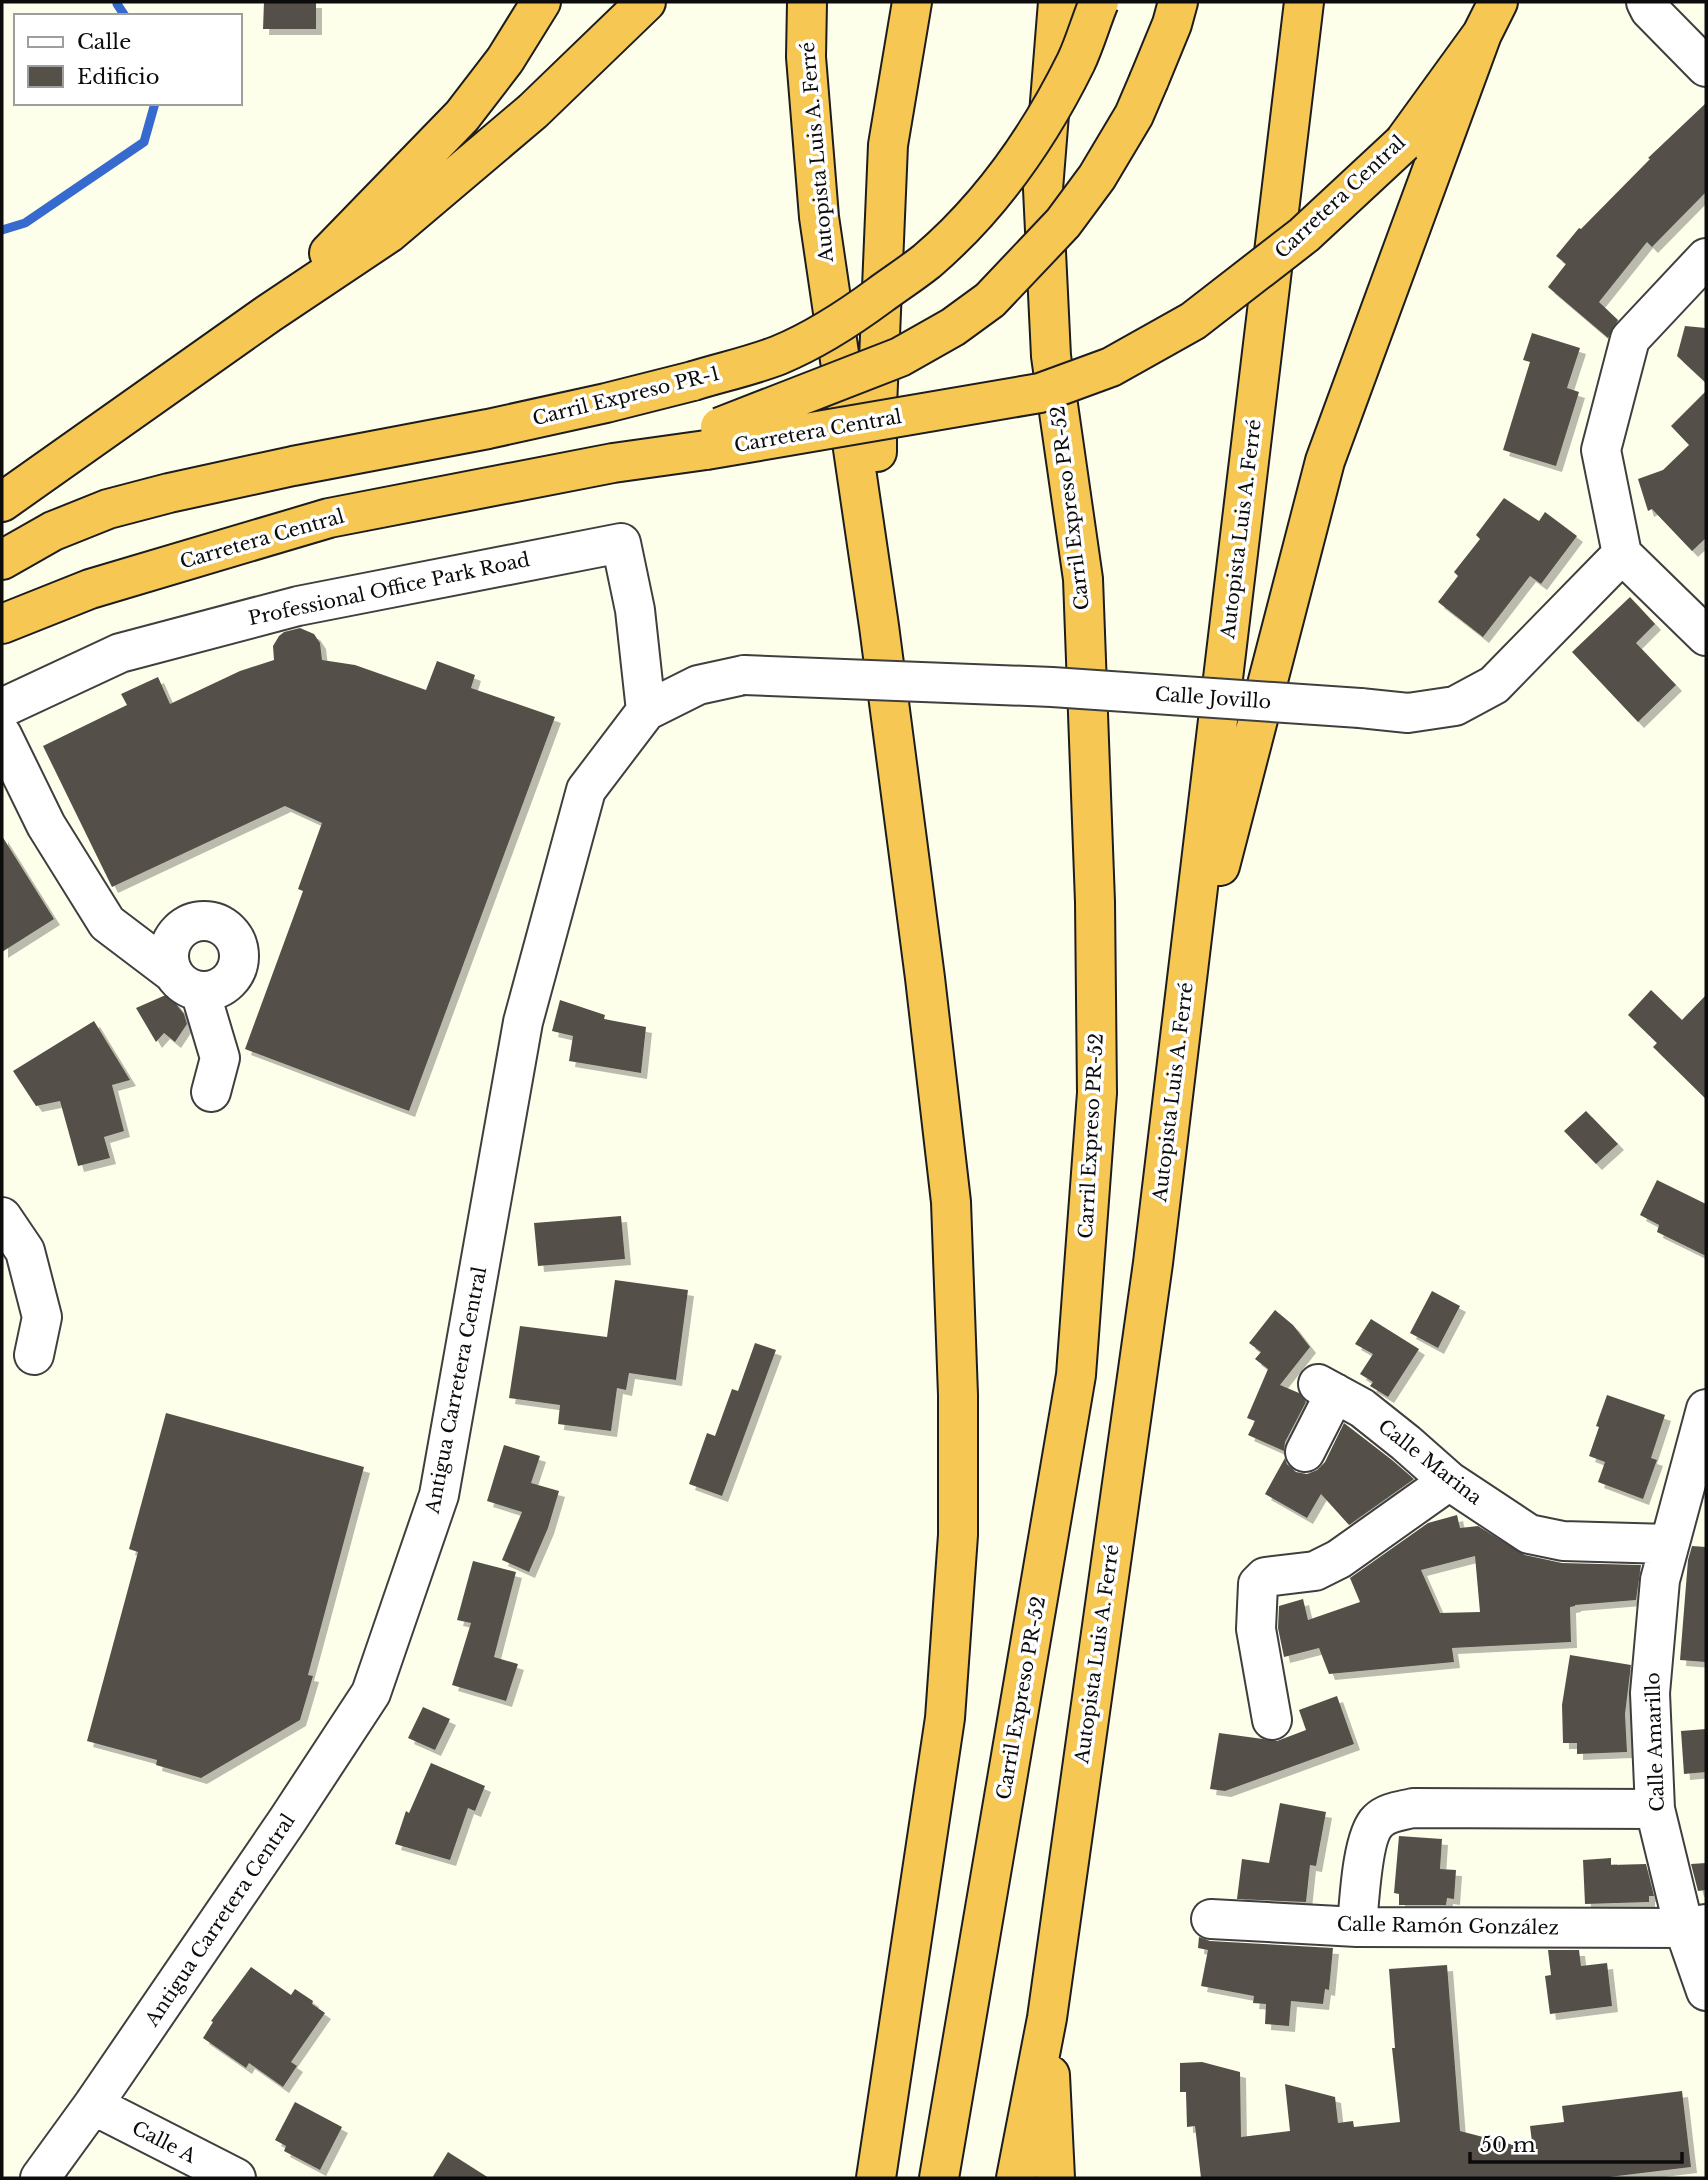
<svg xmlns="http://www.w3.org/2000/svg" width="1708" height="2180" font-family="'Libre Baskerville',serif">
<defs>
<filter id="shadow"><feDropShadow dx="6" dy="6" stdDeviation="0" flood-color="#0004"/></filter>
</defs>
<rect width="100%" height="100%" fill="#feffeb"/>
<g fill="none" stroke-linecap="round" stroke-linejoin="round">
<path stroke="#366ace" stroke-width="9" d="M 118,2 L 117,4 L 125,16
M 2,230 L 25,223 L 144,142 L 155,103"/>
</g>
<path fill="#555048" fill-rule="evenodd" filter="url(#shadow)" d="M 264,2 L 316,2 L 316,29 L 263,29 Z
M 1706,103 L 1706,192 L 1652,247 L 1647,242 L 1599,302 L 1618,320 L 1608,338 L 1548,287 L 1566,264 L 1556,256 L 1579,228 L 1581,229 L 1650,159 L 1648,158 Z
M 1685,326 L 1706,328 L 1706,383 L 1677,356 Z
M 1532,333 L 1580,348 L 1567,388 L 1579,392 L 1556,466 L 1503,450 L 1530,362 L 1523,360 Z
M 1706,391 L 1706,538 L 1692,551 L 1652,509 L 1648,511 L 1638,479 L 1663,470 L 1689,445 L 1671,426 Z
M 1504,498 L 1539,521 L 1545,512 L 1577,536 L 1541,584 L 1530,576 L 1483,637 L 1438,602 L 1458,576 L 1454,572 L 1480,539 L 1476,535 Z
M 1630,597 L 1655,624 L 1636,643 L 1676,685 L 1638,722 L 1572,652 Z
M 300,628 L 314,634 L 320,643 L 322,660 L 355,665 L 426,690 L 437,661 L 475,675 L 471,688 L 555,717 L 409,1111 L 245,1049 L 303,891 L 298,889 L 322,823 L 285,806 L 112,887 L 43,746 L 127,705 L 121,694 L 158,677 L 170,704 L 240,671 L 274,660 L 273,646 L 279,636 L 284,632 Z
M 2,836 L 54,919 L 2,952 Z
M 1651,990 L 1682,1020 L 1706,995 L 1706,1099 L 1653,1047 L 1657,1043 L 1628,1015 Z
M 168,994 L 184,1014 L 187,1024 L 175,1042 L 164,1033 L 156,1042 L 136,1008 Z
M 560,1000 L 605,1015 L 604,1019 L 646,1027 L 641,1073 L 569,1061 L 573,1036 L 552,1031 Z
M 94,1021 L 130,1080 L 112,1085 L 124,1131 L 104,1137 L 110,1158 L 78,1166 L 60,1101 L 36,1106 L 13,1071 Z
M 1586,1111 L 1618,1144 L 1596,1164 L 1564,1131 Z
M 1657,1180 L 1706,1204 L 1706,1256 L 1657,1232 L 1659,1225 L 1640,1215 Z
M 621,1216 L 625,1259 L 538,1266 L 534,1223 Z
M 615,1280 L 688,1290 L 676,1380 L 629,1373 L 626,1390 L 617,1388 L 611,1431 L 558,1424 L 560,1405 L 509,1398 L 520,1326 L 607,1337 Z
M 1432,1291 L 1460,1306 L 1438,1348 L 1410,1333 Z
M 1275,1310 L 1293,1325 L 1310,1347 L 1280,1385 L 1299,1393 L 1306,1402 L 1285,1442 L 1284,1451 L 1248,1435 L 1255,1421 L 1247,1418 L 1268,1369 L 1255,1359 L 1261,1352 L 1249,1343 Z
M 1371,1319 L 1419,1349 L 1388,1397 L 1370,1386 L 1373,1382 L 1360,1374 L 1373,1354 L 1355,1344 Z
M 755,1343 L 776,1350 L 722,1496 L 689,1484 L 707,1433 L 715,1436 L 732,1389 L 738,1391 Z
M 1607,1395 L 1665,1415 L 1651,1458 L 1657,1460 L 1643,1499 L 1598,1482 L 1605,1462 L 1589,1456 L 1599,1427 L 1596,1426 Z
M 166,1413 L 364,1467 L 308,1675 L 313,1676 L 300,1720 L 201,1778 L 156,1765 L 157,1760 L 87,1741 L 138,1552 L 129,1549 Z
M 1344,1423 L 1392,1460 L 1414,1479 L 1349,1525 L 1321,1494 L 1307,1518 L 1265,1494 L 1285,1458 L 1287,1464 L 1296,1472 L 1307,1474 L 1317,1470 L 1325,1462 Z
M 504,1445 L 540,1456 L 531,1483 L 559,1491 L 548,1528 L 529,1572 L 502,1560 L 522,1512 L 487,1501 Z
M 1457,1515 L 1460,1528 L 1478,1526 L 1525,1555 L 1562,1563 L 1641,1565 L 1636,1600 L 1575,1605 L 1575,1606 L 1570,1607 L 1571,1642 L 1452,1648 L 1454,1662 L 1329,1674 L 1319,1648 L 1284,1657 L 1278,1628 L 1279,1606 L 1303,1599 L 1308,1620 L 1360,1602 L 1350,1578 L 1428,1523 ZM 1475,1556 L 1480,1612 L 1440,1613 L 1421,1570 Z
M 1692,1546 L 1706,1547 L 1706,1662 L 1680,1660 L 1688,1560 Z
M 473,1561 L 516,1572 L 494,1657 L 518,1664 L 506,1701 L 452,1685 L 471,1623 L 457,1620 Z
M 1570,1655 L 1631,1665 L 1625,1714 L 1627,1752 L 1577,1754 L 1577,1743 L 1563,1743 L 1562,1705 Z
M 1337,1696 L 1354,1744 L 1225,1791 L 1210,1789 L 1219,1733 L 1277,1741 L 1306,1730 L 1299,1710 Z
M 423,1707 L 450,1719 L 435,1750 L 408,1738 Z
M 1706,1729 L 1706,1772 L 1684,1774 L 1681,1731 Z
M 431,1763 L 485,1786 L 475,1811 L 468,1808 L 450,1860 L 395,1844 L 406,1811 L 409,1813 Z
M 1280,1803 L 1326,1812 L 1316,1866 L 1310,1865 L 1306,1902 L 1237,1899 L 1242,1859 L 1269,1863 Z
M 1399,1836 L 1442,1839 L 1440,1869 L 1456,1870 L 1454,1899 L 1447,1898 L 1446,1905 L 1399,1905 L 1399,1894 L 1394,1893 Z
M 1611,1858 L 1611,1865 L 1646,1864 L 1654,1896 L 1649,1896 L 1649,1902 L 1585,1904 L 1583,1860 Z
M 1706,1863 L 1706,1890 L 1698,1891 L 1691,1864 Z
M 1199,1937 L 1210,1941 L 1333,1948 L 1329,1990 L 1325,1989 L 1323,2004 L 1291,2001 L 1289,2026 L 1265,2024 L 1266,2004 L 1253,2003 L 1254,1996 L 1201,1986 L 1208,1950 L 1198,1948 Z
M 1548,1950 L 1579,1950 L 1581,1966 L 1607,1963 L 1612,2006 L 1550,2014 L 1545,1976 L 1551,1975 Z
M 1447,1965 L 1460,2131 L 1533,2150 L 1530,2126 L 1564,2122 L 1562,2106 L 1682,2091 L 1691,2167 L 1601,2178 L 1201,2178 L 1195,2126 L 1187,2127 L 1186,2092 L 1180,2092 L 1180,2063 L 1202,2062 L 1240,2072 L 1241,2137 L 1290,2131 L 1285,2084 L 1335,2097 L 1338,2123 L 1353,2121 L 1354,2127 L 1400,2122 L 1392,2048 L 1395,2048 L 1389,1969 Z
M 251,1967 L 291,1995 L 295,1989 L 313,2001 L 312,2004 L 325,2013 L 291,2062 L 297,2066 L 283,2087 L 249,2063 L 246,2068 L 203,2038 L 213,2022 L 211,2021 Z
M 295,2102 L 342,2127 L 320,2170 L 284,2151 L 286,2146 L 275,2140 Z
M 448,2152 L 489,2178 L 432,2178 Z"/>
<g fill="none" stroke-linecap="round" stroke-linejoin="round">
<g stroke="#3f3f3f" stroke-width="42">
<path id="minor" d="M 1646,2 L 1650,10 L 1706,67
M 1706,258 L 1630,339 L 1601,450 L 1622,554 L 1706,636
M 2,708 L 120,653 L 298,606 L 621,543 L 635,610 L 646,711
M 1360,708 L 1408,713 L 1455,706 L 1494,685 L 1622,554
M 2,735 L 46,825 L 107,923 L 173,973
M169 956a35 35 0 1 1 70 0a35 35 0 1 1-70 0Z
M 200,991 L 220,1058 L 211,1092
M 2,1217 L 25,1251 L 42,1317 L 34,1355
M 1318,1384 L 1362,1408 L 1406,1443 L 1449,1481 L 1529,1534 L 1563,1541 L 1669,1544
M 1706,1409 L 1660,1580 L 1650,1693 L 1655,1809 L 1684,1928 L 1706,1991
M 1305,1452 L 1335,1393
M 1272,1720 L 1256,1629 L 1258,1584 L 1265,1577 L 1315,1571 L 1339,1559 L 1449,1481
M 1211,1919 L 1357,1927 L 1684,1928 L 1706,1924
M 1357,1927 C 1359,1904 1362,1836 1378,1821 C 1387,1812 1401,1811 1413,1808 L 1655,1809
M 93,2105 L 236,2178
M 40,2178 L 93,2105 L 287,1821 L 371,1693 L 439,1495 L 523,1022 L 586,790 L 646,711 L 698,685 L 744,675"/>
</g>
<g stroke="#1d1d1d" stroke-width="42">
<path id="highway" d="M 807,2 L 806,57 L 819,217 L 879,626 L 925,978 L 951,1202 L 958,1395 L 958,1535 L 945,1718 L 876,2178
M 1149,80 L 1172,24 L 1178,2
M 1403,143 L 1482,34 L 1498,2
M 329,253 L 462,116 L 505,60 L 541,2
M 877,452 L 877,407 L 888,145 L 912,2
M 2,502 L 268,314 L 389,233 L 533,111 L 646,2
M 2,560 L 53,531 L 108,509 L 169,493 L 293,466 L 488,429 L 606,403 L 693,381
M 2,624 L 90,589 L 329,518 L 613,463 L 706,450
M 1220,866 L 1325,461 L 1482,34
M 1050,2075 L 1055,2178
M 939,2178 L 1076,1375 L 1097,1093 L 1095,902 L 1083,579 L 1051,356 L 1043,189 L 1058,2
M 1016,2178 L 1047,2018 L 1153,1263 L 1304,2"/>
</g>
<use href="#minor" stroke="#fff" stroke-width="38"/>
<use href="#highway" stroke="#f6c752" stroke-width="38"/>
<g stroke="#3f3f3f" stroke-width="42" stroke-linecap="butt">
<path id="minor-bridge" d="M 744,675 L 1052,687 L 1360,708"/>
</g>
<g stroke="#1d1d1d" stroke-width="42" stroke-linecap="butt">
<path id="highway-bridge" d="M 693,381 C 722,372 751,366 779,355 C 815,340 849,318 880,295 C 895,284 912,273 927,261 C 990,207 1040,135 1076,62 C 1085,43 1091,21 1099,2
M 720,427 L 900,357 L 953,327 L 990,300 L 1063,223 L 1097,177 L 1134,115 L 1149,80
M 706,450 L 1040,393 L 1111,367 L 1193,321 L 1304,235 L 1403,143"/>
</g>
<use href="#minor-bridge" stroke="#fff" stroke-width="38"/>
<use href="#highway-bridge" stroke="#f6c752" stroke-width="38"/>
</g>
<g text-anchor="middle" dominant-baseline="central" stroke-width="7" stroke-linejoin="round" paint-order="stroke">
<g font-size="19" fill="#0c0c0c" stroke="#fff">
<text transform="translate(817 152) rotate(-95)">Autopista Luis A. Ferré</text>
<text transform="translate(1340 197) rotate(-43)">Carretera Central</text>
<text transform="translate(626 396) rotate(-14)">Carril Expreso PR-1</text>
<text transform="translate(818 431) rotate(-10)">Carretera Central</text>
<text transform="translate(1070 508) rotate(-97)">Carril Expreso PR-52</text>
<text transform="translate(1241 529) rotate(-83)">Autopista Luis A. Ferré</text>
<text transform="translate(262 539) rotate(-16)">Carretera Central</text>
<text transform="translate(389 589) rotate(-12)">Professional Office Park Road</text>
<text transform="translate(1213 698) rotate(4)">Calle Jovillo</text>
<text transform="translate(1173 1092) rotate(-83)">Autopista Luis A. Ferré</text>
<text transform="translate(1091 1136) rotate(-87)">Carril Expreso PR-52</text>
<text transform="translate(456 1390) rotate(-79)">Antigua Carretera Central</text>
<text transform="translate(1430 1462) rotate(38)">Calle Marina</text>
<text transform="translate(1097 1654) rotate(-82)">Autopista Luis A. Ferré</text>
<text transform="translate(1021 1698) rotate(-80)">Carril Expreso PR-52</text>
<text transform="translate(1655 1742) rotate(-92)">Calle Amarillo</text>
<text transform="translate(220 1920) rotate(-56)">Antigua Carretera Central</text>
<text transform="translate(1448 1926) rotate(1)">Calle Ramón González</text>
<text transform="translate(164 2142) rotate(27)">Calle A</text>
</g>
</g>
<rect width="1708" height="2180" fill="none" stroke="#0c0c0c" stroke-width="7"/>
<rect x="14" y="14" width="228" height="91" fill="#ffffff" stroke="#9e9e9e" stroke-width="2"/>
<rect x="28" y="37" width="35" height="10" fill="#ffffff" stroke="#9e9e9e" stroke-width="2"/>
<text x="77" y="49" font-size="21" fill="#0c0c0c">Calle</text>
<rect x="28" y="66" width="35" height="21" fill="#555048" stroke="#9e9e9e" stroke-width="2"/>
<text x="77" y="84" font-size="21" fill="#0c0c0c">Edificio</text>
<path d="M1470 2152v10h212v-10" fill="none" stroke="#0c0c0c" stroke-width="3.5"/>
<text x="1480" y="2152" font-size="21" fill="#0c0c0c" stroke="#ffffff" stroke-width="5" paint-order="stroke">50 m</text>
</svg>
